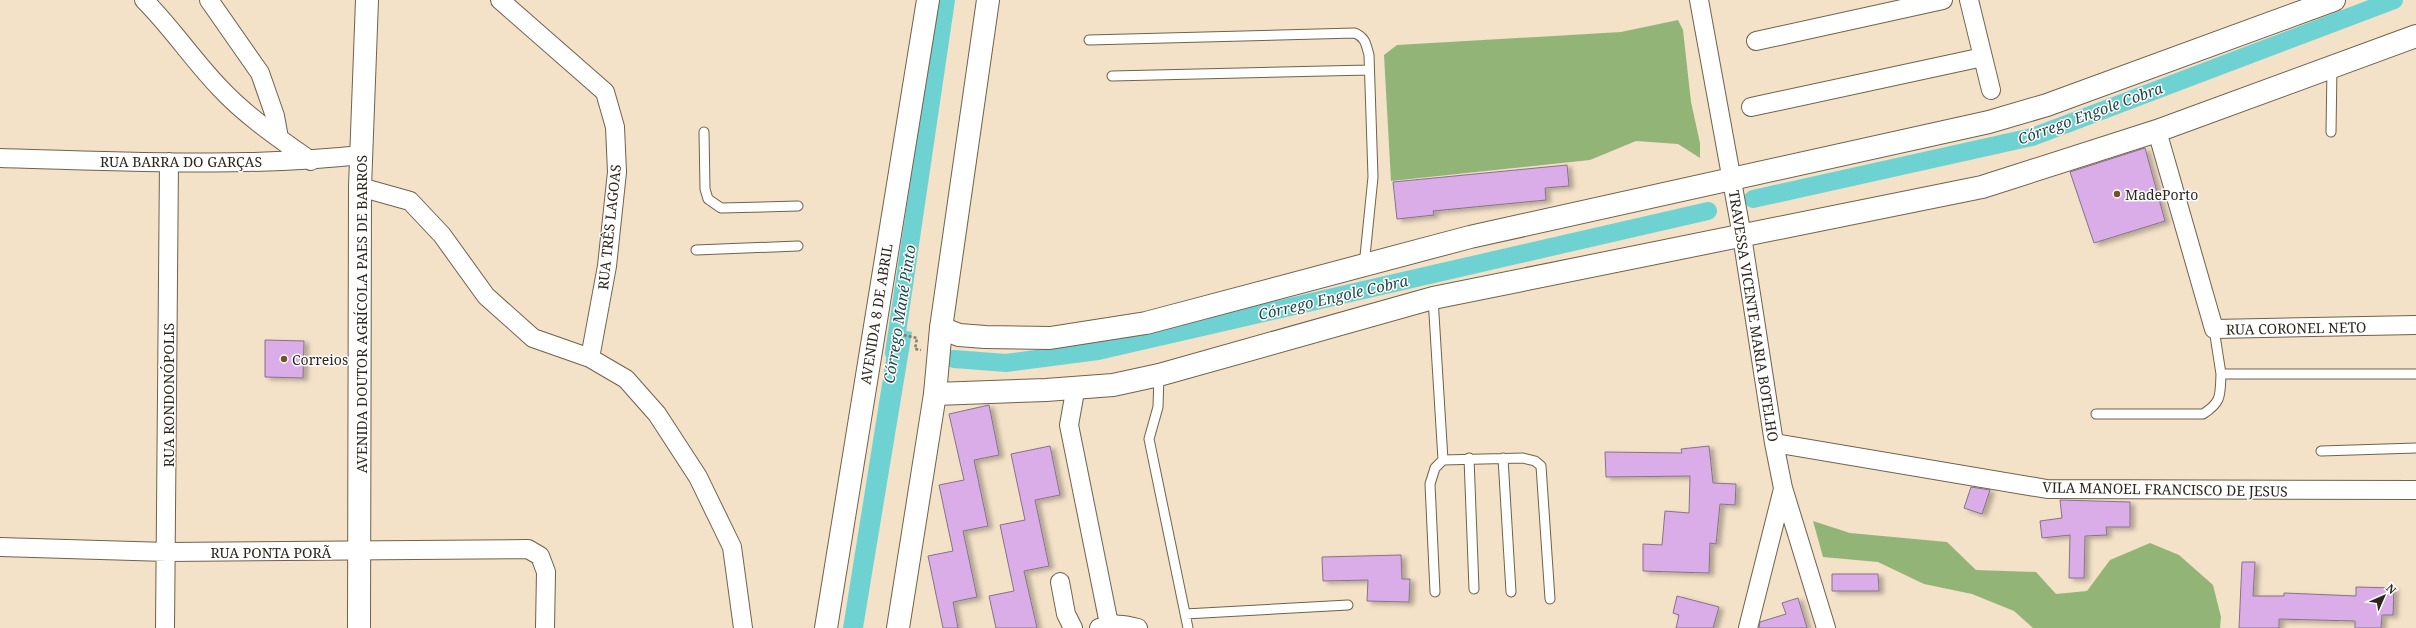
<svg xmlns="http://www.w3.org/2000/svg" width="2416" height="628" font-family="'Noto Serif',serif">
<defs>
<filter id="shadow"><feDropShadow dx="4.5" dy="2.5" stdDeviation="2" flood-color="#0004"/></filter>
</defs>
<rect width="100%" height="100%" fill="#f3e1c8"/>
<path fill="#92b577" d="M 1678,20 L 1683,30 L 1691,102 L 1700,143 L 1700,158 L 1678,144 L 1636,141 L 1590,160 L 1391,181 L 1384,55 L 1397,45 L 1621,32 Z
M 1813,521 L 1850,533 L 1947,542 L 1976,570 L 2036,572 L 2056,594 L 2087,591 L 2110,560 L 2150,543 L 2179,555 L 2213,585 L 2221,617 L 2220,628 L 2033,628 L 2014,611 L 1972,594 L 1924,584 L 1878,562 L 1823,557 Z"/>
<path fill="#6ed2d2" d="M 891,328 L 912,332 L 863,628 L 843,628 Z"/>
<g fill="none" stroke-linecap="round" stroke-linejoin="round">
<path stroke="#6ed2d2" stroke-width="18" d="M 1753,199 L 2032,137 L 2394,0
M 894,353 L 946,0
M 954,359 L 1006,363 L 1098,351 L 1708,211"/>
</g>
<path fill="#daade8" stroke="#847389" filter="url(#shadow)" d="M 2145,148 L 2165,221 L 2094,243 L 2070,172 Z
M 1567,165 L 1569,186 L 1545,188 L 1546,200 L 1433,211 L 1434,215 L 1397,219 L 1393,182 Z
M 265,340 L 304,341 L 303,378 L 265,377 Z
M 989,405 L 999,455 L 974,460 L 988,526 L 963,531 L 977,597 L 953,602 L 958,628 L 943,628 L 928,556 L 953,551 L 939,485 L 964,480 L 949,414 Z
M 1050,446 L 1060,495 L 1035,500 L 1049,566 L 1024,571 L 1037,628 L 996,628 L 989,596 L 1014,591 L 1000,525 L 1025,520 L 1011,454 Z
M 1709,446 L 1713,483 L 1736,484 L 1735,505 L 1720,504 L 1716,544 L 1710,543 L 1709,573 L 1643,571 L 1643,544 L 1662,545 L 1665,511 L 1689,513 L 1690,476 L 1606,477 L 1605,452 L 1682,453 L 1681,449 Z
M 1971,487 L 1990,490 L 1982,514 L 1964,508 Z
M 2060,500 L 2130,502 L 2130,527 L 2106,527 L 2107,535 L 2085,536 L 2084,578 L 2069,578 L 2070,535 L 2042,538 L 2040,521 L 2062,518 Z
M 1401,555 L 1402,579 L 1410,579 L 1409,602 L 1367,601 L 1368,580 L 1323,581 L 1322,557 Z
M 2242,562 L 2255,562 L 2253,596 L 2284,596 L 2284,593 L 2356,596 L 2356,587 L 2394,588 L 2393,615 L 2382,615 L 2381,628 L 2355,628 L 2355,621 L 2279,619 L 2279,628 L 2239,628 Z
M 1832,574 L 1878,574 L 1879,591 L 1832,591 Z
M 1677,596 L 1719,607 L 1713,628 L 1676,628 L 1679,615 L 1673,613 Z
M 1798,598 L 1807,628 L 1759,628 L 1760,622 L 1786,614 L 1782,603 Z"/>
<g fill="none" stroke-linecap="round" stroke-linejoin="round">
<g stroke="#71614c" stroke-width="11">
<path id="service" d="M 1089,40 L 1355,33 C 1366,38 1366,45 1369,55 L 1373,177 L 1364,266
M 1112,76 L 1369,70
M 704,132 L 705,189 L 708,199 L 721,208 L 798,206
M 2331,132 L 2332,67
M 696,250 L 798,246
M 1433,298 L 1443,460
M 2214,329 L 2221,374 L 2416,374
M 1159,375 L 1158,407 L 1149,439 L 1188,628
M 2096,414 L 2203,414 C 2222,402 2220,395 2221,374
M 2321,451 L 2416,448
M 1469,458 L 1474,589
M 1503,458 L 1511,592
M 1435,592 L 1430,484 L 1435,468 L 1443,460 L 1523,458 L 1535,461 L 1541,466 L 1550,599
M 1185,614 L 1348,605"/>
</g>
<g stroke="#71614c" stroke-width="20">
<path id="minor" d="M 144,0 C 172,28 193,60 220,88 C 246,116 280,139 311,161
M 209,0 L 260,73 L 275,116 L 279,138
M 500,0 L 605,92 L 615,127 L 617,172 L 607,266 L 590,358
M 1699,0 L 1742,236 L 1774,443 L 1783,488 L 1826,628
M 1969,0 L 1991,90
M 1756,41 L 1943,0
M 1751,107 L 1983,57
M 2157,131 L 2214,329 L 2416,325
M 0,158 C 120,161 242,168 361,155
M 360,187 L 410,201 L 442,235 L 486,296 L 533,338 L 590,358 L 626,379 L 657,414 L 698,477 L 732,547 L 743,628
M 1076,386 L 1069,425 L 1109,624
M 1774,443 L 2047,489 L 2416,490
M 0,547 L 167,552 L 528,549 L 540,556 L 546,572 L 545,628
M 1060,582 L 1066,614 L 1073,628
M 165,628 L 169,162
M 1099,628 C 1113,623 1124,624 1138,628
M 1748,628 L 1783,489"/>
</g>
<g stroke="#71614c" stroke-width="24">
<path id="tertiary" d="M 941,328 L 959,335 L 985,337 L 1050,338 L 1146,323 L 1470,237 L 1989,122 L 2047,105 L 2334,0
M 935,394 L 1046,390 L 1113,385 L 1159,375 L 1433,298 L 1982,187 L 2157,131 L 2416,36
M 359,628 L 360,187 L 367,0"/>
</g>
<g stroke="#71614c" stroke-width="24">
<path id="secondary" d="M 826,628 L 928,0
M 898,628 L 935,394 L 941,328 L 988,0"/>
</g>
<path stroke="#887c6b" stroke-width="2.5" stroke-dasharray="3 2" stroke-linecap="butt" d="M 894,333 L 917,338 L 915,349 L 921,350"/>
<use href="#service" stroke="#fff" stroke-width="9"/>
<use href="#minor" stroke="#fff" stroke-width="18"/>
<use href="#tertiary" stroke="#fff" stroke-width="22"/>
<use href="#secondary" stroke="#fff" stroke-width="22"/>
</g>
<g fill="#725328" stroke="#fff" stroke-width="1.5">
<circle cx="2117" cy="194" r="4"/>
<circle cx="284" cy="359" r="4"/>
</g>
<g text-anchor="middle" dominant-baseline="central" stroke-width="3" stroke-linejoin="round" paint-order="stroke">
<g font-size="14" fill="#2d261d" stroke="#fff">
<text x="181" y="161">RUA BARRA DO GARÇAS</text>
<text transform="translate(609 227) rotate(-84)">RUA TRÊS LAGOAS</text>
<text transform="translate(361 314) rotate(-90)">AVENIDA DOUTOR AGRÍCOLA PAES DE BARROS</text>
<text transform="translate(876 314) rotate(-81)">AVENIDA 8 DE ABRIL</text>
<text transform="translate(1754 316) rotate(81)">TRAVESSA VICENTE MARIA BOTELHO</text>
<text transform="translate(2296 328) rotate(-1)">RUA CORONEL NETO</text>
<text transform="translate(168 395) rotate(-90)">RUA RONDONÓPOLIS</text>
<text transform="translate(2165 489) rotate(1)">VILA MANOEL FRANCISCO DE JESUS</text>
<text x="271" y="552">RUA PONTA PORÃ</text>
</g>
<g font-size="14" fill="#2d261d" stroke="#fff" text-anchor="start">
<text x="2125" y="194">MadePorto</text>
<text x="292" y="359">Correios</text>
</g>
<g font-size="15" font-style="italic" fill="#1b4949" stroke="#fff">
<text transform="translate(2090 113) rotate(-20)">Córrego Engole Cobra</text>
<text transform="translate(1333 297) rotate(-13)">Córrego Engole Cobra</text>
<text transform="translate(899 314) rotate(-81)">Córrego Mané Pinto</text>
</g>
</g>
<g transform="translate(2384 596) rotate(45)" stroke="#ffffff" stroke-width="3" paint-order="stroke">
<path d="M0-3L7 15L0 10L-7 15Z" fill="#2d261d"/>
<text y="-6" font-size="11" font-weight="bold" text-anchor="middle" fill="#2d261d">N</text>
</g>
</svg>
